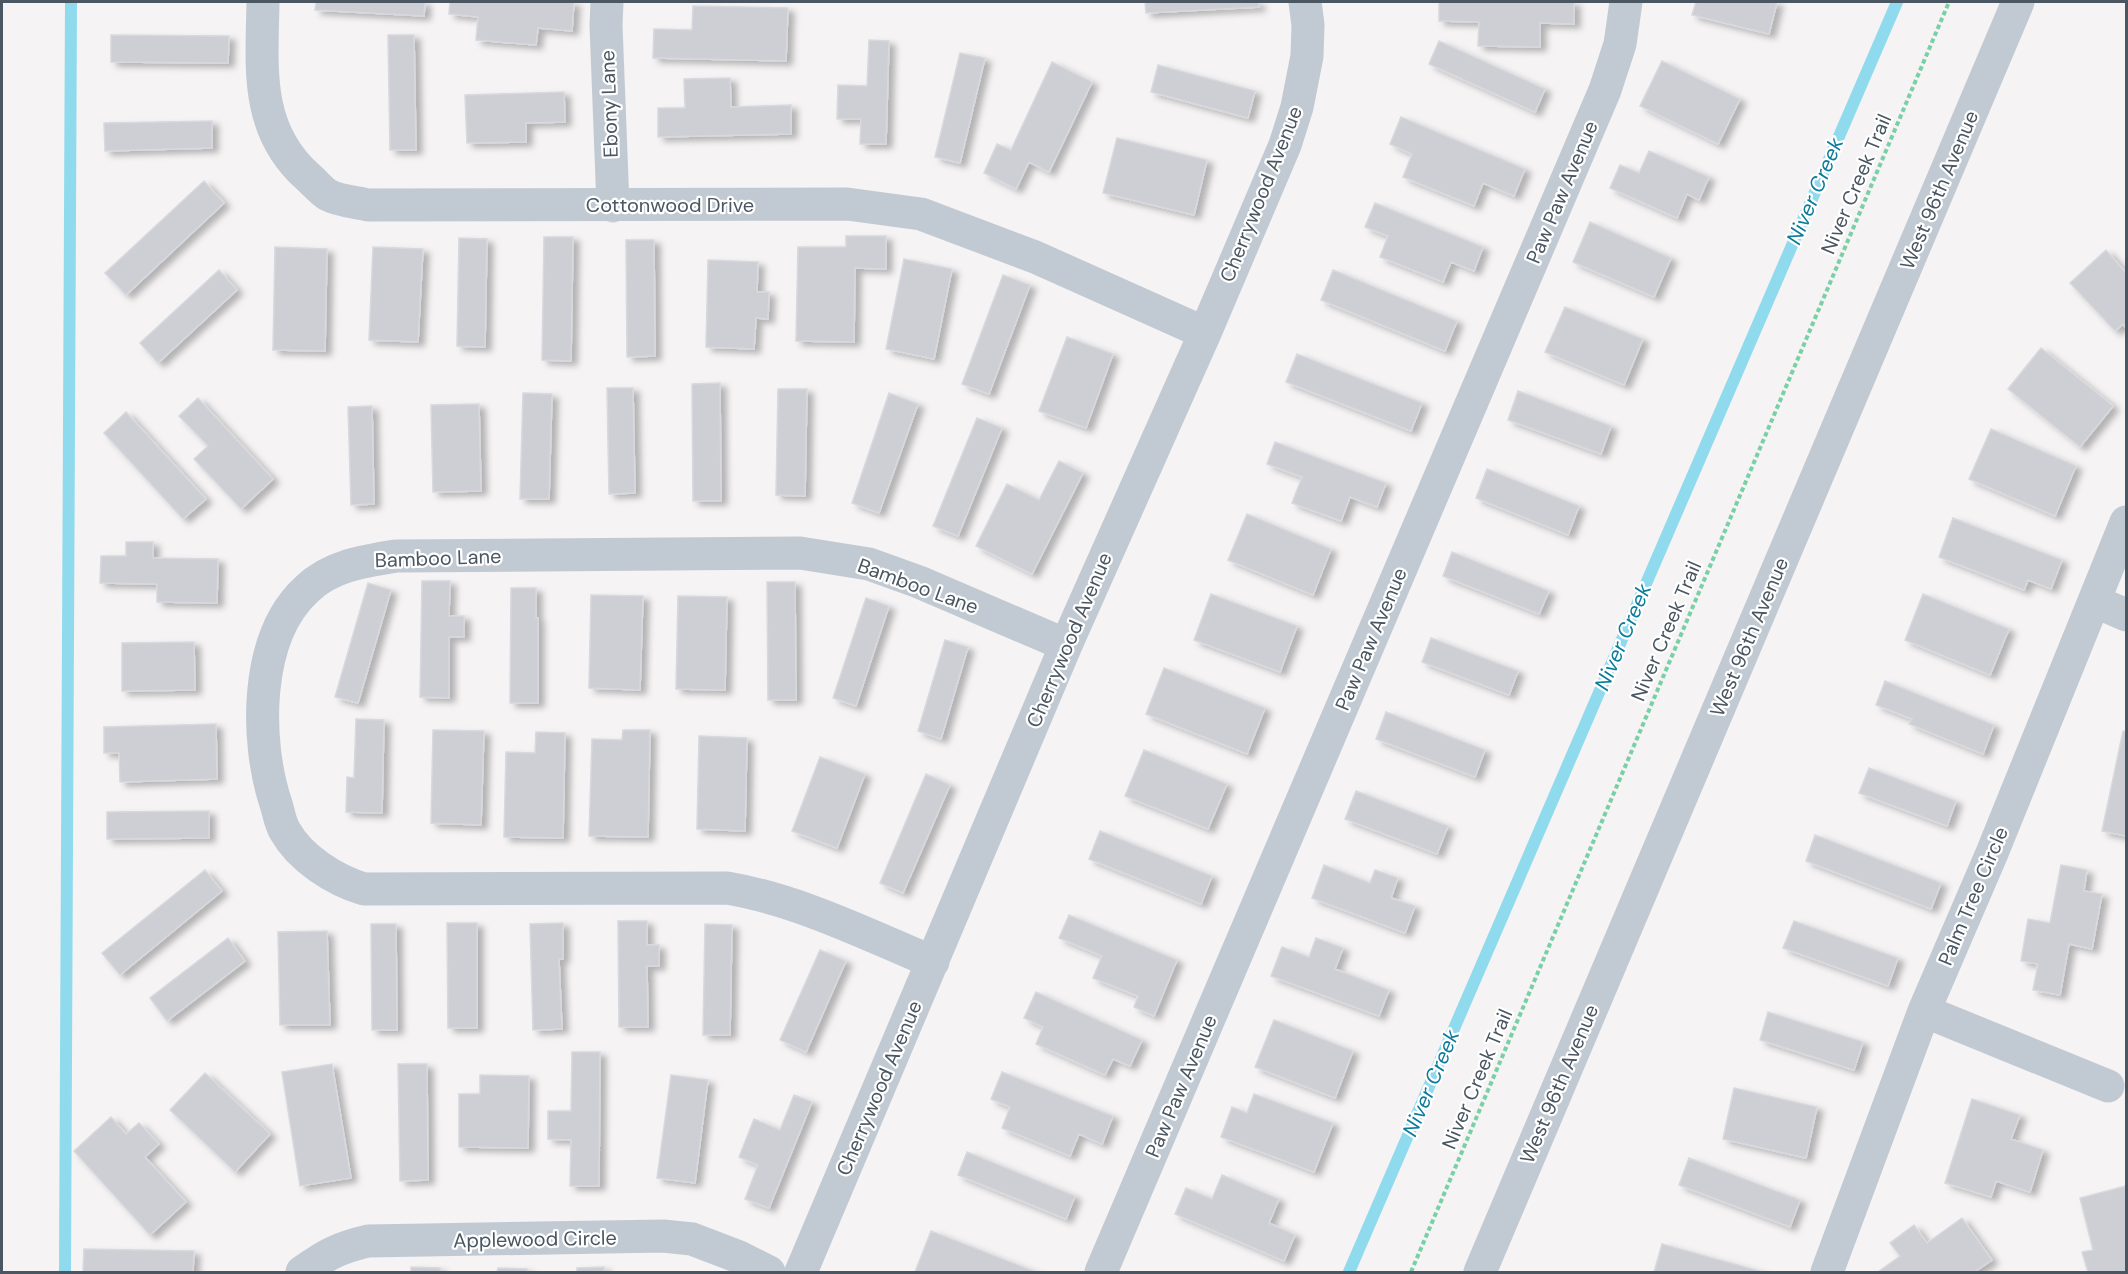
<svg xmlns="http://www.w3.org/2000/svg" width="2128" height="1274" font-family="'DM Sans',sans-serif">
<defs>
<filter id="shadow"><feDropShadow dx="6" dy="4" stdDeviation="3" flood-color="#0004"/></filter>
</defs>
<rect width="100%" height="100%" fill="#f5f3f3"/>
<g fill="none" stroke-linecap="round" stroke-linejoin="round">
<path stroke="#90daee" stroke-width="12" d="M 65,1272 L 71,2
M 1349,1272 L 1897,2"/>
</g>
<path fill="#cdcfd5" stroke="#d7d9de" stroke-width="1.5" filter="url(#shadow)" d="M 316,2 L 425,2 L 424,16 L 315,10 Z
M 450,2 L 574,2 L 572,31 L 538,28 L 536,45 L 476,40 L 478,17 L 449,14 Z
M 1145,2 L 1259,2 L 1259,7 L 1146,13 Z
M 1439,2 L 1574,2 L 1574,24 L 1540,23 L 1540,47 L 1478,46 L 1479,22 L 1439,21 Z
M 1696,2 L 1777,2 L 1769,34 L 1692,15 Z
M 693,6 L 788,8 L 786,61 L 653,58 L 654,29 L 692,30 Z
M 111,35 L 229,36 L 228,63 L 111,62 Z
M 388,35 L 414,35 L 416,150 L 390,150 Z
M 869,40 L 889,41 L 886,144 L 860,144 L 861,119 L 837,119 L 838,85 L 867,86 Z
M 1439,41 L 1545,89 L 1535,112 L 1429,64 Z
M 960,53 L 985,58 L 960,163 L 935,157 Z
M 1662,61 L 1740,99 L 1718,144 L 1640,106 Z
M 1052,62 L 1092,82 L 1049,172 L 1029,162 L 1016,189 L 984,173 L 997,144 L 1011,150 Z
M 1158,65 L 1255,91 L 1248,118 L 1151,92 Z
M 730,78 L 731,107 L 791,105 L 791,134 L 658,137 L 658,108 L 685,108 L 684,79 Z
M 564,92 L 565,122 L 526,123 L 526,142 L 467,143 L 465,95 Z
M 1401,117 L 1525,169 L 1514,196 L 1483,183 L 1474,206 L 1403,177 L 1412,154 L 1390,144 Z
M 212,121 L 212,148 L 105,151 L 104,123 Z
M 1117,138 L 1207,160 L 1194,215 L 1103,193 Z
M 1649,151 L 1709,177 L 1699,200 L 1687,194 L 1677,218 L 1610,188 L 1620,165 L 1639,173 Z
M 204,181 L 224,203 L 126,295 L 105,273 Z
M 1375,203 L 1483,247 L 1474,271 L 1451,262 L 1443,282 L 1380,257 L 1388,236 L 1365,227 Z
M 1590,222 L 1671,258 L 1654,297 L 1573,262 Z
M 846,236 L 886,236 L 886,269 L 855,268 L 854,342 L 796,341 L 798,247 L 846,247 Z
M 544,237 L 573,237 L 571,361 L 542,360 Z
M 459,238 L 487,239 L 485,347 L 457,346 Z
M 626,240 L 654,240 L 655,356 L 627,357 Z
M 275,247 L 327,249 L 325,351 L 273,350 Z
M 373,247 L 423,249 L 418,342 L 369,340 Z
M 2106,250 L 2126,273 L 2126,328 L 2123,324 L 2115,331 L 2070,283 Z
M 904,259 L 952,269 L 934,359 L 886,349 Z
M 708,260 L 758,262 L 757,292 L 769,292 L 768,319 L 756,318 L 754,349 L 706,347 Z
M 219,270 L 237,290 L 158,363 L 140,343 Z
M 1333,270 L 1457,321 L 1445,351 L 1321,300 Z
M 1003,275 L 1030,285 L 989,394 L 962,384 Z
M 1565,307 L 1643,339 L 1624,385 L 1545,352 Z
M 1067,337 L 1113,354 L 1086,428 L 1039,411 Z
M 2041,348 L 2113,406 L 2080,447 L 2008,389 Z
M 1297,354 L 1422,403 L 1411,431 L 1286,382 Z
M 720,383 L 721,501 L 693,501 L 692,384 Z
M 607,388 L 633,388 L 635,493 L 609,494 Z
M 778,389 L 807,389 L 805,496 L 776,495 Z
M 1518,391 L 1611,426 L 1601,454 L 1508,420 Z
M 523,393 L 552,394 L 549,499 L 520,499 Z
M 889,393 L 918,404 L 879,513 L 852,503 Z
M 198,398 L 273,479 L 241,509 L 194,459 L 208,446 L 179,416 Z
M 479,404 L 481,491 L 433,492 L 431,405 Z
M 372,406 L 374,504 L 351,505 L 348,407 Z
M 126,412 L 206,499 L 183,519 L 104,433 Z
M 977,418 L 1002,428 L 958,536 L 933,526 Z
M 1991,429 L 2076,466 L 2055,516 L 1969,479 Z
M 1275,442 L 1386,483 L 1377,507 L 1350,497 L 1341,521 L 1292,503 L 1302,477 L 1267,464 Z
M 1059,461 L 1083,473 L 1032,574 L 976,546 L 1007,484 L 1039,500 Z
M 1487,469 L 1579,506 L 1568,535 L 1476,498 Z
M 1247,514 L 1331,549 L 1313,595 L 1228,560 Z
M 1953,518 L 2062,560 L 2051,589 L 2028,580 L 2024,590 L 1939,557 Z
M 126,542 L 153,542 L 153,558 L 218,559 L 217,603 L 157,602 L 157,584 L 100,583 L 101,556 L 126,556 Z
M 1452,552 L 1549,591 L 1539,614 L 1443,576 Z
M 422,581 L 450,581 L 449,616 L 464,616 L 464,637 L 449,637 L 449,698 L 420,697 Z
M 767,582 L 795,582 L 796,700 L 768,700 Z
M 368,583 L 391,590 L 358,703 L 335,697 Z
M 511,588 L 536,588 L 536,618 L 538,618 L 538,703 L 510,703 Z
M 1211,594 L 1297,626 L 1280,672 L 1194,640 Z
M 1923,594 L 2009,629 L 1990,675 L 1905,640 Z
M 591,595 L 643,596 L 640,690 L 589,688 Z
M 678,596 L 727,597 L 725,690 L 676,689 Z
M 866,598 L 889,606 L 856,706 L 833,698 Z
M 1431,638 L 1518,671 L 1509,695 L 1422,662 Z
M 945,640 L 968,647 L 941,739 L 918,731 Z
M 194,642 L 195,690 L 122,691 L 122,643 Z
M 1164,668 L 1265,708 L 1247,754 L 1146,714 Z
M 1885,681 L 1994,725 L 1983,754 L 1909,724 L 1912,719 L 1876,705 Z
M 1386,712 L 1485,750 L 1475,777 L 1376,739 Z
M 356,719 L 384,720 L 382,813 L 346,812 L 347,777 L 354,778 Z
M 216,724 L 217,779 L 120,782 L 119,753 L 104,753 L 104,727 Z
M 433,730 L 484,731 L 481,825 L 431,823 Z
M 623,730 L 650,730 L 648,837 L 589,836 L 592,739 L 622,740 Z
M 2123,731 L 2126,732 L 2126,836 L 2102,831 Z
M 536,732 L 565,733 L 563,838 L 504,837 L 506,752 L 535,753 Z
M 699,736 L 747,738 L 745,831 L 697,829 Z
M 1144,750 L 1227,784 L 1208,829 L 1125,796 Z
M 820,757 L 865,774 L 837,848 L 792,831 Z
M 1869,768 L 1956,801 L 1947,826 L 1859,793 Z
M 926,774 L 950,785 L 903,893 L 880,883 Z
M 1356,791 L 1448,826 L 1437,854 L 1345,819 Z
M 209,811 L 209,838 L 107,839 L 107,812 Z
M 1100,831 L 1212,876 L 1201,904 L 1089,859 Z
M 1815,835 L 1941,883 L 1931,909 L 1806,861 Z
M 1324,865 L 1370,883 L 1375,870 L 1398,878 L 1391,898 L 1415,906 L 1405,933 L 1312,898 Z
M 2061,865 L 2087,870 L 2084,891 L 2102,894 L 2092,949 L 2069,944 L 2060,995 L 2033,990 L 2038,964 L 2021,961 L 2028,919 L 2050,923 Z
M 205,870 L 222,891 L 120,975 L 102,953 Z
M 1069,915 L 1177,960 L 1154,1016 L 1134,1007 L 1138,996 L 1093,978 L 1102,956 L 1059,938 Z
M 618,921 L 647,921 L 647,945 L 659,945 L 659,966 L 647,966 L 648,1027 L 619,1027 Z
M 1794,921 L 1898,958 L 1888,986 L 1783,948 Z
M 447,923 L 477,923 L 477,1028 L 448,1028 Z
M 563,923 L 563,959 L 559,959 L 562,1029 L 533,1030 L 530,924 Z
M 371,924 L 396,924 L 397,1030 L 372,1030 Z
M 705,924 L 732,925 L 730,1035 L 703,1035 Z
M 327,931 L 330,1025 L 280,1025 L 278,932 Z
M 228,938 L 245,961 L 167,1021 L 150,998 Z
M 1316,938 L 1343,948 L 1335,969 L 1389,990 L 1379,1016 L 1271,976 L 1282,947 L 1309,957 Z
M 820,950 L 846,961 L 806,1052 L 780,1040 Z
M 1036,992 L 1142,1040 L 1130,1066 L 1113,1059 L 1105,1075 L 1036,1044 L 1043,1027 L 1024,1018 Z
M 1768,1012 L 1863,1042 L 1854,1070 L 1760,1040 Z
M 1274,1020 L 1353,1051 L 1335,1098 L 1255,1067 Z
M 572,1052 L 600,1052 L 599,1186 L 570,1186 L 571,1140 L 548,1139 L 548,1111 L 571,1111 Z
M 332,1064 L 351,1178 L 300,1186 L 282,1072 Z
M 398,1064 L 427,1064 L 428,1180 L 400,1181 Z
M 1002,1072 L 1113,1116 L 1102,1144 L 1079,1134 L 1070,1156 L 1002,1128 L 1010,1107 L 991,1099 Z
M 205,1073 L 270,1134 L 235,1172 L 170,1110 Z
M 480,1075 L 529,1076 L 528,1148 L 459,1147 L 459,1094 L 480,1094 Z
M 671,1075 L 708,1080 L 695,1183 L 657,1178 Z
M 1734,1088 L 1817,1107 L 1806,1158 L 1723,1139 Z
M 1254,1094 L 1333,1123 L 1314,1172 L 1221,1137 L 1232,1107 L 1247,1113 Z
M 794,1095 L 812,1102 L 769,1208 L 745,1199 L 758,1165 L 739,1157 L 754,1119 L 780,1130 Z
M 1972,1099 L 2020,1115 L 2011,1139 L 2043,1150 L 2030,1192 L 1996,1181 L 1991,1197 L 1945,1183 Z
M 111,1117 L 126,1134 L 139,1123 L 159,1144 L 145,1157 L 186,1202 L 150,1235 L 74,1151 Z
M 967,1152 L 1075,1196 L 1066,1219 L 958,1175 Z
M 1689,1158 L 1800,1200 L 1790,1227 L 1679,1185 Z
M 1222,1175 L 1279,1199 L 1269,1223 L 1295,1235 L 1284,1261 L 1175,1214 L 1186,1188 L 1212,1199 Z
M 2126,1186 L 2126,1272 L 2088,1272 L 2082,1252 L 2093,1250 L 2080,1198 Z
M 1962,1218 L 1992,1260 L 1974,1272 L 1878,1272 L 1900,1256 L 1890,1243 L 1914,1225 L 1927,1243 Z
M 931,1231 L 1036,1272 L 915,1272 Z
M 1662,1244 L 1763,1272 L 1654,1272 Z
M 84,1249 L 194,1251 L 193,1272 L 83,1272 Z
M 411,1267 L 440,1268 L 440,1272 L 411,1272 Z
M 604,1267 L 604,1272 L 577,1272 L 577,1268 Z
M 498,1268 L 527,1269 L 527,1272 L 497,1272 Z"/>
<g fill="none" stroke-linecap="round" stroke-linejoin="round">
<path stroke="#7ad0a6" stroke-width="4" stroke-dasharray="4.5 3" stroke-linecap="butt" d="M 1411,1272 L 1949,2"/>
<path stroke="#c1cad2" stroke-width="33" d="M 263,2 C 262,66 254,129 308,177 C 314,182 321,191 328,195 C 339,201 356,202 368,205 L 847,204 L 921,214 L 1035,257 L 1205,333
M 607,2 L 606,25 L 613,206
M 2094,601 L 2126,615
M 933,962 C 866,934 798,900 727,888 L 364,889 C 334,880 300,858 285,831 C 280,823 279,813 276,804 C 255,741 254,637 307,589 C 331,566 364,561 396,556 L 800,553 L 869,564 L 919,582 L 1066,645
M 1924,1011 L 2108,1086
M 302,1272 C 326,1255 338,1248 368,1241 L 663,1236 L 692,1239 L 739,1257 L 769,1272
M 801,1272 L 1066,645 L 1205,333 L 1285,145 L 1297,107 L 1307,56 L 1308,25 L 1305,2
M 1101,1272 L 1605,90 L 1620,44 L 1626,2
M 1827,1272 L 1924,1011 L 1992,853 L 2126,522"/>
<path stroke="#c1cad2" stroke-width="33" d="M 1480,1272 L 2018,2"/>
</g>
<g text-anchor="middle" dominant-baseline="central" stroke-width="4.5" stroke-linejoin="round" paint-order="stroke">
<g font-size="20" fill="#4a5661" stroke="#fff">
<text transform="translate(609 104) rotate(-92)">Ebony Lane</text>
<text transform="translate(1856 184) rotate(-67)">Niver Creek Trail</text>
<text transform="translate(1939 190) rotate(-67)">West 96th Avenue</text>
<text transform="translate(1562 192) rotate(-67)">Paw Paw Avenue</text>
<text transform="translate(1261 194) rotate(-68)">Cherrywood Avenue</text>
<text x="670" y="205">Cottonwood Drive</text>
<text transform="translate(438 558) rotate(-2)">Bamboo Lane</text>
<text transform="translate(918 586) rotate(20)">Bamboo Lane</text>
<text transform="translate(1666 631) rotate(-67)">Niver Creek Trail</text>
<text transform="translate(1749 637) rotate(-67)">West 96th Avenue</text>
<text transform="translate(1371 639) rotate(-67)">Paw Paw Avenue</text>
<text transform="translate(1069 640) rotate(-67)">Cherrywood Avenue</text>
<text transform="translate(1973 896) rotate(-67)">Palm Tree Circle</text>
<text transform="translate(1477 1079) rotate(-67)">Niver Creek Trail</text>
<text transform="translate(1559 1084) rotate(-67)">West 96th Avenue</text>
<text transform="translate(1181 1086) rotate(-67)">Paw Paw Avenue</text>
<text transform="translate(879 1088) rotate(-67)">Cherrywood Avenue</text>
<text transform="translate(535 1239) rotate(-1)">Applewood Circle</text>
</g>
<g font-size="21" font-style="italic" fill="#0c7c9b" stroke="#fff">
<text transform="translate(1815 191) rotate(-67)">Niver Creek</text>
<text transform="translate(1623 637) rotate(-67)">Niver Creek</text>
<text transform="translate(1431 1083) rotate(-67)">Niver Creek</text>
</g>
</g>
<rect width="2128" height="1274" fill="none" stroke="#4a5661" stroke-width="6"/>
</svg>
